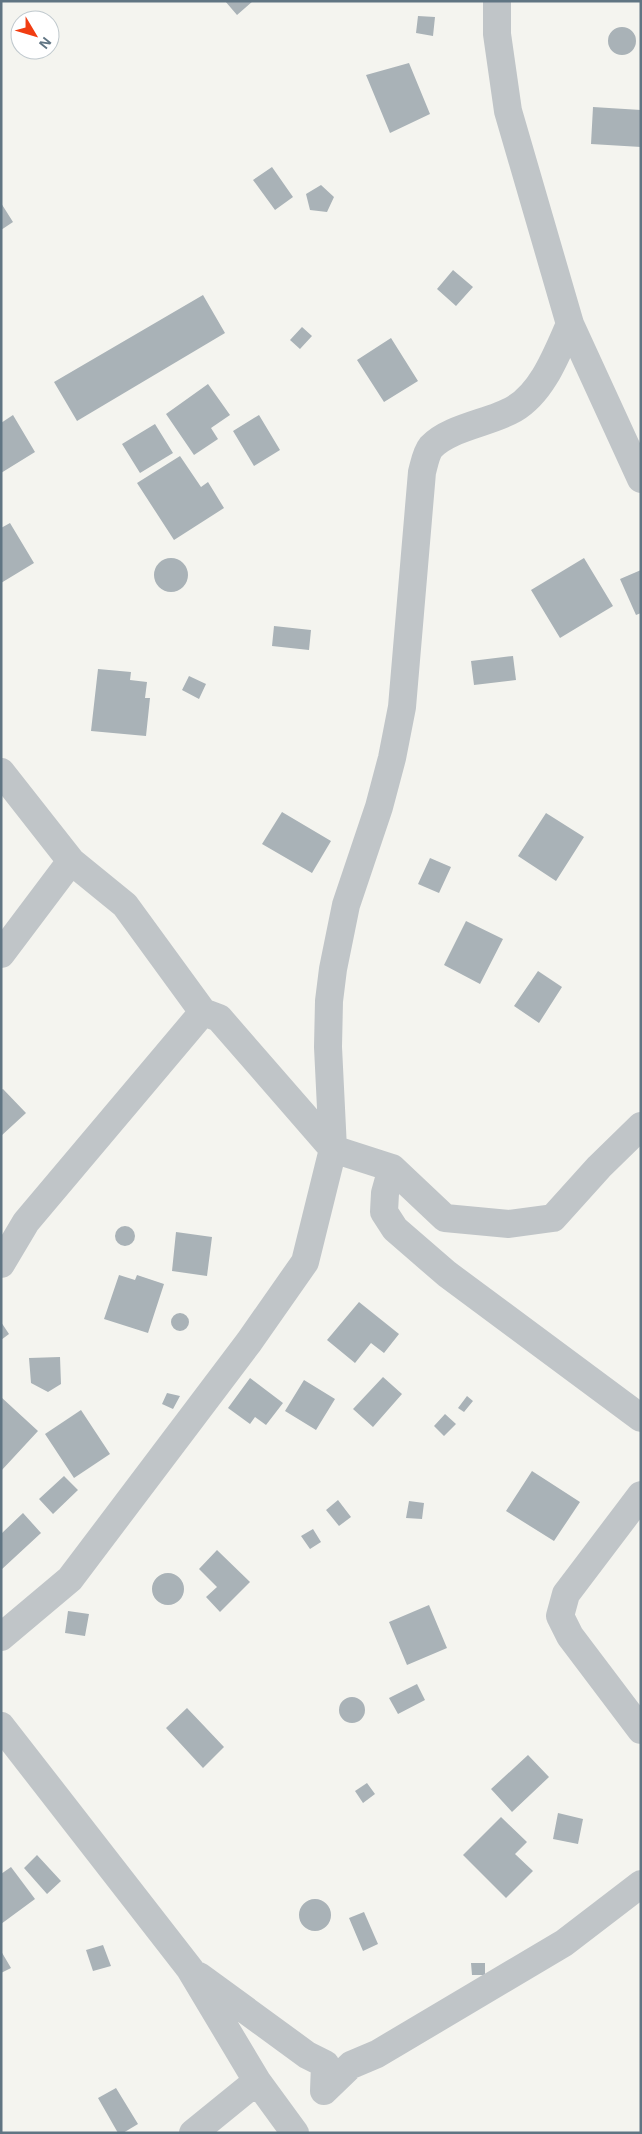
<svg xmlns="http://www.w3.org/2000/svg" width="642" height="2134" font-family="Arial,sans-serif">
<rect width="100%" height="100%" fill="#f4f4ef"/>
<path fill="#a9b2b7" d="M 225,1 L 253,1 L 237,15 Z
M 418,16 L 435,17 L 433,36 L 416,33 Z
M608 41a14 14 0 1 1 28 0a14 14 0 1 1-28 0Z
M 409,63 L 430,114 L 390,133 L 366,75 Z
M 593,107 L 641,110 L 641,147 L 591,144 Z
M 272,167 L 293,197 L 275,210 L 253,180 Z
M 321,185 L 334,197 L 327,212 L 310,210 L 306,194 Z
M 1,203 L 13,222 L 1,230 Z
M 453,270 L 473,287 L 456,306 L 437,289 Z
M 203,295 L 225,333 L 77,421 L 54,382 Z
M 302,327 L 312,336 L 300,349 L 290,340 Z
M 391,338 L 418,381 L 384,402 L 357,360 Z
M 208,384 L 230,415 L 211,428 L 218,439 L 194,455 L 166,414 Z
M 13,415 L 35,452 L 1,473 L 1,423 Z
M 259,415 L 280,450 L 254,466 L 233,431 Z
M 155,424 L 173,453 L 140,473 L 122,444 Z
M 180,456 L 201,487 L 208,482 L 224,508 L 174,540 L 137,483 Z
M 10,523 L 34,563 L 1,583 L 1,528 Z
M154 575a17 17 0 1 1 34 0a17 17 0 1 1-34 0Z
M 584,558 L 613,606 L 560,638 L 531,590 Z
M 641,570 L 641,613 L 636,615 L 620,579 Z
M 274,626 L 311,630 L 309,650 L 272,646 Z
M 513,656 L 516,680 L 474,685 L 471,661 Z
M 98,669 L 131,672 L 130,680 L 147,682 L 145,698 L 150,698 L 146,736 L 91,731 Z
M 189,676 L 206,684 L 199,699 L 182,690 Z
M 282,812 L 331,841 L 312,873 L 262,844 Z
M 546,813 L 584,837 L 556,881 L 518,856 Z
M 430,858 L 451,867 L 439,893 L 418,884 Z
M 466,921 L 503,939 L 480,984 L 444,965 Z
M 538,971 L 562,987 L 539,1023 L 514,1006 Z
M 3,1089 L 26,1113 L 1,1136 L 1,1090 Z
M115 1236a10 10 0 1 1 20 0a10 10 0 1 1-20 0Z
M 176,1232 L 212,1237 L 207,1276 L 172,1271 Z
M 119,1275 L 135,1280 L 137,1275 L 164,1284 L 148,1333 L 104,1319 Z
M 359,1302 L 399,1334 L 384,1353 L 371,1343 L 355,1363 L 327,1340 Z
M171 1322a9 9 0 1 1 18 0a9 9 0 1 1-18 0Z
M 1,1322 L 9,1334 L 1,1340 Z
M 60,1357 L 61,1384 L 48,1392 L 31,1383 L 29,1358 Z
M 383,1377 L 402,1394 L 373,1427 L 353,1409 Z
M 250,1378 L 283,1403 L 266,1425 L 255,1417 L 250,1424 L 228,1408 Z
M 304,1380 L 335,1399 L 316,1430 L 285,1411 Z
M 167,1393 L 180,1396 L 173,1409 L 162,1404 Z
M 467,1396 L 473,1401 L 464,1412 L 458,1408 Z
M 1,1397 L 38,1431 L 1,1471 Z
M 81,1410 L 110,1454 L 74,1478 L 45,1434 Z
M 445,1414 L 456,1424 L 444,1436 L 434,1426 Z
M 532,1471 L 580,1502 L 554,1541 L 506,1511 Z
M 64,1476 L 78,1490 L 53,1514 L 39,1499 Z
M 338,1500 L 351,1517 L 339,1526 L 326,1510 Z
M 409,1501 L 424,1503 L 422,1519 L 406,1518 Z
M 23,1513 L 41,1533 L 1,1570 L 1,1534 Z
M 313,1529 L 321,1542 L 310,1549 L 301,1536 Z
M 217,1550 L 250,1582 L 220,1612 L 206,1597 L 217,1587 L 199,1569 Z
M152 1589a16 16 0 1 1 32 0a16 16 0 1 1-32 0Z
M 429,1605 L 447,1648 L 407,1665 L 389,1622 Z
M 68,1611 L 89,1614 L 85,1636 L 65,1633 Z
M 417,1684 L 425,1700 L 398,1714 L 389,1698 Z
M339 1710a13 13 0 1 1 26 0a13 13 0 1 1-26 0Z
M 187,1708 L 224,1747 L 203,1768 L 166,1728 Z
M 528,1755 L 549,1777 L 512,1812 L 491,1789 Z
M 367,1783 L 375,1794 L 363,1803 L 355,1791 Z
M 558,1813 L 583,1819 L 578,1844 L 553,1839 Z
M 501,1817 L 527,1842 L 515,1854 L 533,1871 L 506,1898 L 463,1855 Z
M 37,1855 L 61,1881 L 47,1894 L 24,1868 Z
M 11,1867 L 35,1899 L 1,1924 L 1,1874 Z
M299 1915a16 16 0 1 1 32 0a16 16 0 1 1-32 0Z
M 364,1912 L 378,1944 L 363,1951 L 349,1918 Z
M 103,1945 L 111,1966 L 93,1971 L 86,1950 Z
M 1,1951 L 11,1968 L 1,1973 Z
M 471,1963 L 485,1963 L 485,1975 L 472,1975 Z
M 116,2088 L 138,2124 L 123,2133 L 118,2133 L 98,2098 Z"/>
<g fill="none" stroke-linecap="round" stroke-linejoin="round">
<path stroke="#c0c5c8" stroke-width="28" d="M 570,324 L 641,479
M 1,772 L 71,861 L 125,905 L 203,1012 L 219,1018 L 333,1149 L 392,1168 L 445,1218 L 509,1224 L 553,1218 L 599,1167 L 641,1126
M 1,954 L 71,861
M 392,1168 L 385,1193 L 384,1212 L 395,1229 L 447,1274 L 641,1418
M 1,1264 L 26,1222 L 203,1012
M 641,1495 L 566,1594 L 560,1616 L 570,1636 L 641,1730
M 1,1637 L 70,1579 L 249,1342 L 305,1262 L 333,1149 L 328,1047 L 329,1001 L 333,969 L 346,905 L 379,807 L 392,758 L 402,707 L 422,472 C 424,465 426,453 431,447 C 450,427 490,423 514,409 C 543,392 557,353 570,324 L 508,111 L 497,34 L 497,1
M 1,1726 L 190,1969 L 257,2081 L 295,2133
M 199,1976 L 307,2055 L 325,2064 L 324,2091
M 324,2091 L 351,2065 L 377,2054 L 564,1943 L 641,1884
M 193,2133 L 257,2081"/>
</g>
<rect width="642" height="2134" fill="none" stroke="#607583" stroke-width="5"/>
<g transform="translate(35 35) rotate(128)"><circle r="24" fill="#ffffff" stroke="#bfc8cd"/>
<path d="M0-4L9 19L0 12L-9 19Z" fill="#f13d12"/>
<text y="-8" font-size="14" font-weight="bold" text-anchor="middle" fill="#607583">N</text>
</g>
</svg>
